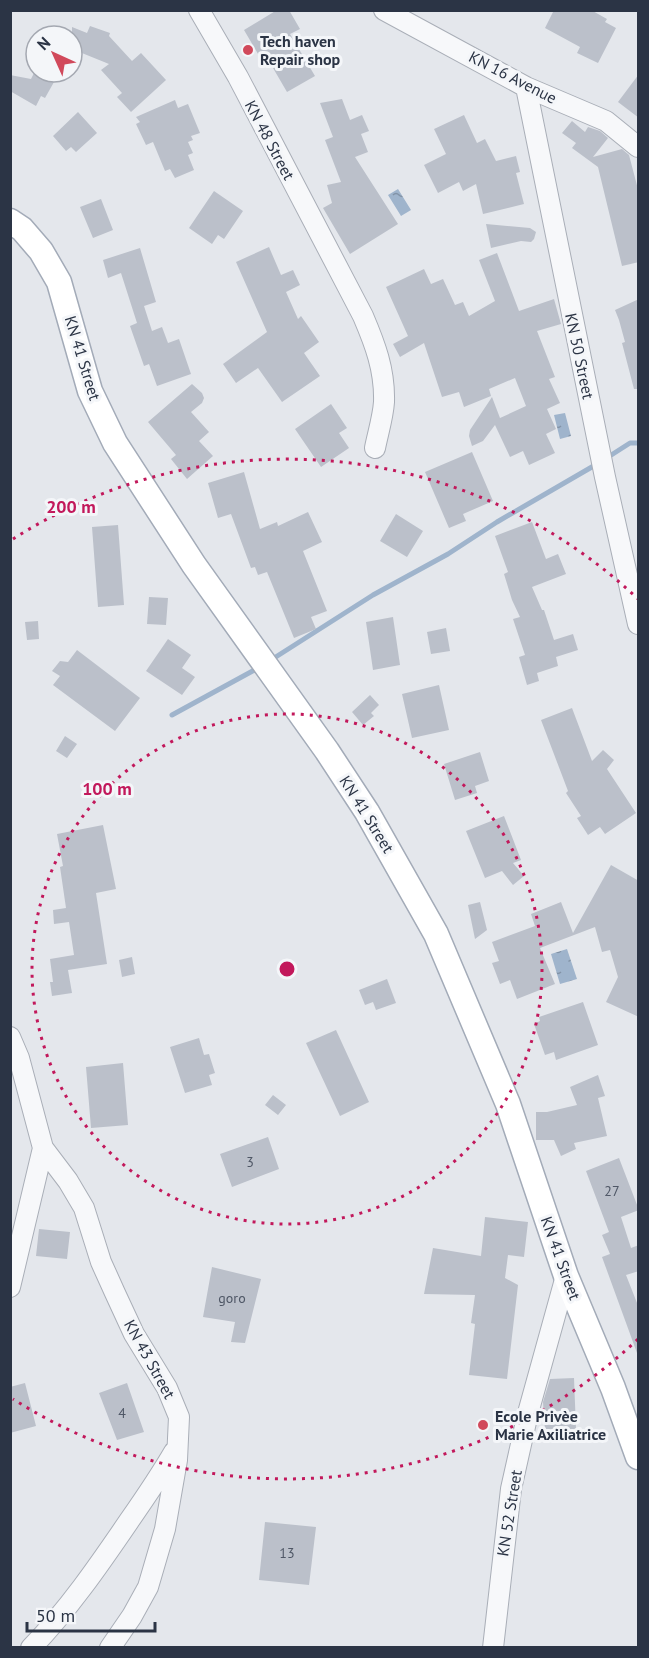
<svg xmlns="http://www.w3.org/2000/svg" width="649" height="1658" font-family="'PT Sans',sans-serif">
<defs>
<pattern id="water-ripples" width="26" height="14" patternUnits="userSpaceOnUse" patternTransform="scale(1.5)"><rect width="26" height="14" fill="#9fb4cc"/><path d="M2 4q2-2 4 0t4 0M15 11q2-2 4 0t4 0" fill="none" stroke="#8293a7"/></pattern>
</defs>
<rect width="100%" height="100%" fill="#e4e7ec"/>
<path fill="url(#water-ripples)" d="M 398,189 L 411,210 L 401,216 L 388,195 Z
M 565,413 L 571,436 L 560,439 L 554,415 Z
M 567,949 L 577,979 L 560,984 L 551,954 Z"/>
<g fill="none" stroke-linecap="round" stroke-linejoin="round">
<path stroke="#9fb4cc" stroke-width="5" d="M 605,459 L 630,443 L 638,443
M 271,660 L 373,595 L 448,554 L 497,522 L 597,464
M 172,715 L 260,667"/>
</g>
<path fill="#bbc0ca" d="M 277,10 L 289,10 L 300,29 L 290,34 L 315,76 L 287,92 L 266,56 L 261,59 L 244,30 Z
M 554,10 L 591,10 L 607,19 L 605,22 L 616,28 L 598,63 L 577,53 L 580,47 L 545,28 Z
M 90,26 L 110,33 L 109,36 L 132,61 L 141,53 L 166,80 L 131,112 L 117,97 L 122,93 L 101,70 L 109,64 L 72,49 L 72,27 L 87,33 Z
M 35,71 L 54,82 L 45,98 L 41,96 L 36,106 L 10,91 L 10,75 L 31,79 Z
M 639,74 L 639,118 L 618,102 Z
M 342,99 L 350,120 L 362,115 L 369,131 L 361,134 L 368,152 L 355,157 L 398,224 L 350,254 L 323,208 L 332,203 L 327,185 L 341,182 L 325,140 L 333,137 L 320,103 Z
M 175,100 L 178,108 L 188,104 L 200,133 L 191,136 L 193,140 L 188,142 L 193,153 L 188,155 L 194,170 L 175,178 L 170,169 L 165,171 L 153,142 L 146,145 L 136,124 L 140,122 L 136,117 Z
M 78,112 L 97,133 L 76,152 L 71,147 L 66,151 L 53,136 Z
M 464,115 L 477,143 L 485,139 L 496,161 L 516,156 L 520,172 L 516,173 L 524,204 L 483,214 L 476,184 L 463,191 L 459,182 L 438,193 L 424,165 L 446,154 L 434,129 Z
M 572,121 L 585,132 L 588,127 L 600,131 L 608,138 L 593,157 L 622,149 L 629,155 L 639,193 L 639,262 L 622,266 L 598,167 L 572,148 L 576,143 L 562,133 Z
M 214,191 L 243,211 L 224,239 L 218,235 L 212,244 L 189,228 Z
M 101,199 L 113,230 L 93,238 L 80,207 Z
M 486,224 L 530,228 L 536,232 L 534,239 L 531,242 L 521,241 L 491,248 Z
M 269,247 L 281,275 L 293,270 L 300,285 L 286,292 L 298,319 L 301,316 L 319,342 L 304,353 L 320,376 L 282,402 L 258,368 L 236,383 L 223,364 L 267,332 L 236,262 Z
M 140,248 L 156,302 L 144,306 L 152,331 L 162,327 L 168,343 L 179,339 L 191,374 L 157,386 L 149,364 L 144,366 L 130,326 L 137,323 L 121,273 L 108,278 L 103,260 Z
M 497,253 L 519,311 L 554,299 L 561,324 L 537,331 L 555,377 L 549,379 L 560,403 L 547,409 L 556,429 L 546,434 L 555,453 L 529,465 L 523,451 L 510,457 L 495,425 L 483,441 L 472,446 L 469,436 L 470,430 L 492,397 L 500,418 L 526,406 L 515,378 L 489,389 L 491,396 L 464,407 L 459,392 L 442,397 L 424,343 L 400,357 L 393,344 L 408,336 L 386,287 L 424,269 L 431,284 L 443,279 L 455,305 L 463,302 L 469,316 L 495,301 L 479,260 Z
M 639,299 L 639,389 L 634,389 L 622,343 L 625,342 L 619,320 L 615,310 Z
M 192,384 L 202,393 L 204,398 L 202,403 L 191,412 L 209,432 L 199,441 L 213,456 L 187,479 L 171,459 L 176,455 L 148,422 Z
M 331,404 L 347,428 L 339,433 L 349,448 L 321,467 L 295,429 Z
M 472,452 L 493,501 L 463,514 L 466,521 L 449,528 L 425,472 Z
M 244,472 L 260,529 L 277,522 L 278,526 L 308,512 L 322,542 L 303,551 L 327,611 L 311,617 L 316,629 L 294,638 L 267,572 L 258,575 L 255,567 L 251,568 L 231,514 L 218,518 L 208,483 Z
M 396,514 L 423,531 L 407,557 L 380,541 Z
M 532,522 L 546,559 L 558,554 L 566,574 L 532,587 L 542,610 L 544,610 L 554,640 L 573,634 L 578,650 L 556,657 L 558,666 L 537,673 L 539,681 L 527,685 L 519,657 L 525,655 L 513,619 L 520,617 L 512,600 L 504,574 L 508,572 L 495,536 Z
M 118,525 L 124,605 L 98,607 L 92,527 Z
M 149,597 L 168,598 L 166,625 L 147,624 Z
M 393,617 L 400,665 L 373,670 L 366,622 Z
M 38,621 L 39,639 L 27,640 L 25,622 Z
M 446,628 L 450,651 L 431,654 L 427,632 Z
M 168,639 L 191,655 L 182,668 L 195,677 L 182,695 L 146,671 Z
M 77,650 L 140,698 L 115,731 L 53,685 L 60,676 L 52,671 L 60,661 L 68,662 Z
M 439,685 L 449,730 L 412,738 L 402,694 Z
M 370,695 L 379,705 L 371,713 L 374,716 L 363,725 L 352,712 Z
M 572,708 L 592,761 L 603,750 L 614,760 L 607,769 L 636,813 L 605,834 L 600,827 L 588,835 L 577,818 L 581,816 L 566,793 L 568,791 L 541,720 Z
M 65,736 L 77,744 L 67,758 L 56,751 Z
M 480,752 L 489,781 L 475,786 L 477,793 L 455,800 L 444,764 Z
M 504,816 L 521,860 L 513,863 L 524,876 L 513,885 L 502,871 L 485,878 L 466,831 Z
M 103,825 L 116,889 L 96,893 L 107,964 L 68,970 L 72,993 L 52,996 L 50,982 L 53,982 L 50,959 L 74,955 L 69,922 L 54,924 L 53,910 L 66,908 L 60,867 L 63,866 L 57,834 Z
M 611,865 L 639,881 L 639,1017 L 606,1002 L 618,977 L 610,950 L 602,952 L 595,927 L 540,948 L 555,984 L 517,999 L 510,980 L 500,984 L 492,963 L 499,961 L 492,942 L 535,926 L 531,914 L 561,902 L 573,933 Z
M 480,902 L 487,930 L 475,939 L 468,905 Z
M 132,957 L 135,974 L 122,977 L 119,960 Z
M 387,979 L 396,1003 L 376,1010 L 373,1002 L 365,1005 L 359,990 Z
M 583,1002 L 598,1045 L 556,1060 L 554,1052 L 545,1055 L 534,1024 L 540,1021 L 539,1017 Z
M 336,1030 L 369,1102 L 340,1116 L 306,1043 Z
M 199,1038 L 204,1055 L 209,1054 L 215,1073 L 209,1075 L 212,1085 L 185,1093 L 170,1047 Z
M 123,1063 L 128,1125 L 91,1128 L 86,1067 Z
M 598,1075 L 605,1096 L 598,1098 L 607,1136 L 574,1143 L 576,1149 L 561,1156 L 554,1140 L 536,1140 L 536,1112 L 547,1112 L 577,1105 L 570,1087 Z
M 273,1095 L 286,1105 L 278,1115 L 265,1105 Z
M 268,1137 L 279,1169 L 232,1187 L 220,1154 Z
M 619,1158 L 639,1210 L 621,1217 L 631,1248 L 639,1245 L 639,1271 L 626,1275 L 639,1308 L 637,1353 L 602,1257 L 610,1254 L 602,1235 L 609,1232 L 586,1171 Z
M 485,1217 L 528,1222 L 524,1257 L 508,1255 L 505,1278 L 518,1285 L 507,1379 L 469,1375 L 475,1324 L 471,1323 L 475,1295 L 424,1294 L 433,1248 L 481,1256 Z
M 39,1229 L 70,1232 L 67,1259 L 36,1256 Z
M 212,1267 L 261,1279 L 245,1343 L 231,1342 L 235,1322 L 203,1317 Z
M 574,1378 L 576,1429 L 545,1431 L 543,1402 L 550,1379 Z
M 25,1383 L 36,1426 L 10,1433 L 10,1387 Z
M 127,1383 L 144,1432 L 117,1440 L 99,1393 Z
M 265,1522 L 316,1527 L 309,1585 L 259,1580 Z"/>
<g fill="none" stroke-linecap="round" stroke-linejoin="round">
<g stroke="#a9aeb7" stroke-width="22">
<path id="minor" d="M 199,10 L 238,77 L 363,316 C 375,344 385,370 384,402 C 383,417 378,433 375,448
M 384,10 L 526,87 L 606,121 L 638,147
M 526,87 L 605,477 L 638,624
M 10,1037 L 19,1058 L 43,1148 L 10,1287
M 43,1148 L 68,1181 L 84,1208 L 101,1262 L 115,1293 L 134,1334 L 167,1388 L 179,1417 L 177,1460 L 165,1529 L 148,1587 L 132,1616 L 110,1648
M 31,1648 C 68,1610 99,1565 129,1521 C 145,1498 160,1476 174,1452
M 493,1648 L 511,1489 L 528,1413 L 566,1276"/>
</g>
<g stroke="#a3abb8" stroke-width="27">
<path id="major" d="M 10,221 L 22,229 L 41,251 L 59,282 L 90,391 L 115,443 L 194,565 L 327,751 L 367,812 L 436,934 L 508,1104 L 566,1276 L 613,1388 L 638,1457"/>
</g>
<use href="#minor" stroke="#f7f8fa" stroke-width="20"/>
<use href="#major" stroke="#fff" stroke-width="24"/>
</g>
<g fill="none" stroke="#c2185b" stroke-width="3" stroke-dasharray="3 6">
<circle cx="287" cy="969" r="255"/>
<path d="M638 1339A510 510 0 0 1 13 1399M13 539A510 510 0 0 1 638 599"/>
</g>
<g fill="#d1495b" stroke="#f4f6f9" stroke-width="2">
<circle cx="248" cy="50" r="6"/>
<circle cx="483" cy="1425" r="6"/>
</g>
<g text-anchor="middle" dominant-baseline="central" stroke-width="6" stroke-linejoin="round" paint-order="stroke">
<g font-size="14" fill="#4f5766">
<text x="250" y="1162">3</text>
<text x="612" y="1191">27</text>
<text x="232" y="1298">goro</text>
<text x="122" y="1413">4</text>
<text x="287" y="1553">13</text>
</g>
<g font-size="16" font-weight="bold" fill="#2b3445" stroke="#f4f6f9" text-anchor="start">
<text x="260" y="41">Tech haven<tspan x="260" dy="18">Repair shop</tspan></text>
<text x="495" y="1416">Ecole Privèe<tspan x="495" dy="18">Marie Axiliatrice</tspan></text>
</g>
<g font-size="16" fill="#2b3445" stroke="#f4f6f9">
<text transform="translate(513 77) rotate(27)">KN 16 Avenue</text>
<text transform="translate(270 140) rotate(62)">KN 48 Street</text>
<text transform="translate(580 356) rotate(78)">KN 50 Street</text>
<text transform="translate(83 358) rotate(73)">KN 41 Street</text>
<text transform="translate(367 814) rotate(58)">KN 41 Street</text>
<text transform="translate(561 1258) rotate(70)">KN 41 Street</text>
<text transform="translate(150 1359) rotate(61)">KN 43 Street</text>
<text transform="translate(509 1513) rotate(-81)">KN 52 Street</text>
</g>
</g>
<circle cx="287" cy="969" r="9" fill="#c2185b" stroke="#f4f6f9" stroke-width="3"/>
<g font-size="18" text-anchor="middle" font-weight="bold" fill="#c2185b" stroke="#f4f6f9" stroke-width="6" stroke-linejoin="round" paint-order="stroke">
<text x="71" y="513">200 m</text>
<text x="107" y="795">100 m</text>
</g>
<rect width="649" height="1658" fill="none" stroke="#2b3445" stroke-width="24"/>
<g transform="translate(54 54) rotate(315)"><circle r="28" fill="#f4f6f9" stroke="#a4a8b1" stroke-width="1.5"/>
<path d="M0-4.5L10 22L0 15L-10 22Z" fill="#d1495b"/>
<text y="-9" font-size="16" font-weight="bold" text-anchor="middle" fill="#2b3445">N</text>
</g>
<path d="M27 1622v9h128v-9" fill="none" stroke="#2b3445" stroke-width="3"/>
<text x="36" y="1622" font-size="18" fill="#2b3445" stroke="#f4f6f9" stroke-width="4.5" paint-order="stroke">50 m</text>
</svg>
